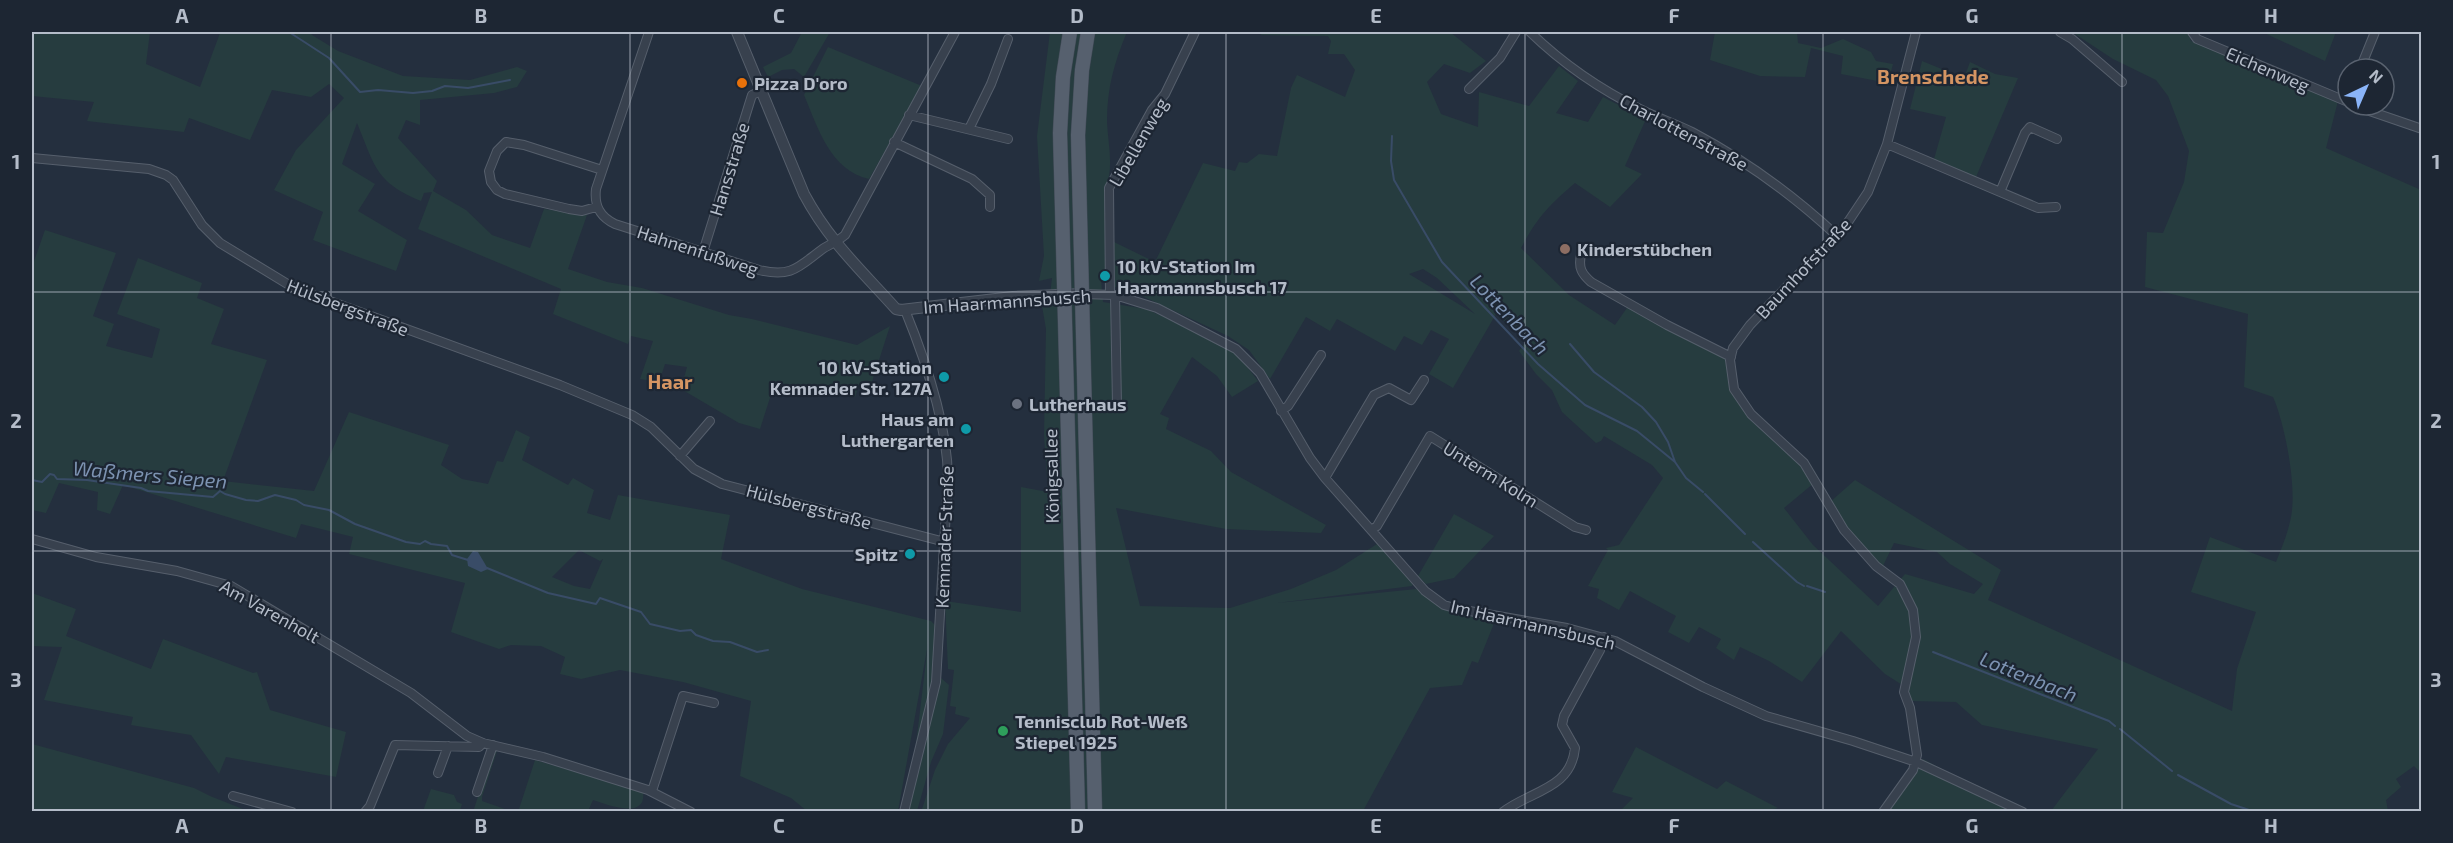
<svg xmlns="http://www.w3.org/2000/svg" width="2453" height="843" font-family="'Exo 2',sans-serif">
<rect width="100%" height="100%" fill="#242f3e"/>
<path fill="#263c3f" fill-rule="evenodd" d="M 32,32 L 150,32 L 146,64 L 200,87 L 220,33 L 216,32 L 310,32 L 312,35 L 338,51 L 403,76 L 470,80 L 517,67 L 527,71 L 517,87 L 494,93 L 420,100 L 420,125 L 406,120 L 398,138 L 437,181 L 433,191 L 466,210 L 492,235 L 530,248 L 544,209 L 587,215 L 568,269 L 607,282 L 642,288 L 729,315 L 752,319 L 857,345 L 890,326 L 870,388 L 859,385 L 855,397 L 775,382 L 760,429 L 739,423 L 681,389 L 687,367 L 665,364 L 659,382 L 640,379 L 653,341 L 631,336 L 628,344 L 553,314 L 561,289 L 418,229 L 432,192 L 424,193 L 421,201 C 375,182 375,166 357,123 L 342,164 L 375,184 L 358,211 L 407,240 L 396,271 L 313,240 L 323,212 L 274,190 L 296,150 L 344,98 L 329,84 L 311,97 L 272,90 L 250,140 L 189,118 L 184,132 L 87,121 L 94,102 L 32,96 Z
M 798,32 L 830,32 L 804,77 L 794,69 L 782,70 L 768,77 L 763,67 L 791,53 L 801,34 Z
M 1050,32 L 1127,32 C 1114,63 1107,88 1107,122 C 1108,144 1114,166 1106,187 L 1108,279 L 1101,280 L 1103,302 L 1146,309 L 1205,335 L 1239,356 L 1258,381 L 1232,397 L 1217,376 L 1192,357 L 1160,414 L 1169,418 L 1166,429 L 1211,451 L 1231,472 L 1326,525 L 1321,533 L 1226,529 L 1116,508 L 1140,606 L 1230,608 L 1291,589 L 1336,570 L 1377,544 L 1413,583 L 1412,586 L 1277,603 L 1417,589 C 1444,613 1461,615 1495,621 L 1478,663 L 1472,661 L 1462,685 L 1430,688 L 1363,811 L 921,812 L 935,770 L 948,744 L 970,718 L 955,714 L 956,707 L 950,706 L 954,670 L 948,669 L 945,601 L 1021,612 L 1021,487 L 1048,492 L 1044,436 L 1046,329 L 1042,306 L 1049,304 L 1052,278 L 1039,281 L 1044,256 L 1037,136 Z
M 1262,32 L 1450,32 L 1486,61 L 1470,73 L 1444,64 L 1427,82 L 1441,114 L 1478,127 L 1479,92 L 1529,106 L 1559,66 L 1578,81 L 1556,113 L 1588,122 L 1603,97 L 1646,119 L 1625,166 L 1642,174 L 1610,207 L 1575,183 C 1549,205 1537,218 1521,248 L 1569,295 L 1615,325 L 1629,305 L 1725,359 L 1731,390 L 1800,462 L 1814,483 L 1784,508 L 1813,545 L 1878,606 L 1905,574 L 1974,594 L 1983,584 L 1950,564 L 1937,552 L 1894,543 L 1882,568 L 1841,523 L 1830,502 L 1855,480 L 2001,570 L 1988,600 L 2232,711 L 2237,669 L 2256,612 L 2191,592 L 2210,537 L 2276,562 C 2282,547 2288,533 2291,517 C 2297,487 2285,424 2273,397 L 2244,387 L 2248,314 L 2145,287 L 2147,232 L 2163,233 L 2184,182 L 2189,151 L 2168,96 L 2156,80 L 2113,59 L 2072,32 L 2187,32 L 2191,41 L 2338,101 L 2326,148 L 2421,190 L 2421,773 L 2414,766 L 2396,779 L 2401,787 L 2386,800 L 2388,811 L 2051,811 L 2098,749 L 1982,725 L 1956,702 L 1909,701 L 1907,688 L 1885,674 L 1841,631 L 1802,682 L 1769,661 L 1740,647 L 1734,660 L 1716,648 L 1721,639 L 1699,627 L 1689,643 L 1668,632 L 1676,616 L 1630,591 L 1619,610 L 1597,598 L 1599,589 L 1588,586 L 1608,550 L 1606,548 L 1619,545 L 1663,478 L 1652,465 L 1604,436 L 1601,441 L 1596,443 L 1562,412 L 1552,390 L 1536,374 L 1519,351 L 1524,344 L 1534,348 L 1496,314 L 1453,388 L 1429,374 L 1449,339 L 1431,330 L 1422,345 L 1404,336 L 1395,351 L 1337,319 L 1330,331 L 1306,317 L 1270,379 L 1249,350 L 1228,336 L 1140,295 L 1115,287 L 1114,242 L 1155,262 L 1203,163 L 1235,171 L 1239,162 L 1247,163 L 1259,154 L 1277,156 L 1291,88 L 1297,75 L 1345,97 L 1355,70 L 1344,54 L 1328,54 L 1331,41 L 1328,36 L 1261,35 ZM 1423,269 L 1437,278 L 1475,314 L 1409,274 Z
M 1715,32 L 1797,32 L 1798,43 L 1821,48 L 1843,39 L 1871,52 L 1876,61 L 1893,64 L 1888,83 L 1841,74 L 1843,56 L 1811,48 L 1805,77 L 1760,76 L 1710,60 Z
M 2262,32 L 2336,32 L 2325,61 Z
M 828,47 L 922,86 L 869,179 C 830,170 818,128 804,95 Z
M 1922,61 L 1964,78 L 1970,62 L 1995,74 L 2018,78 L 1976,177 L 1934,159 L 1946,117 L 1910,109 Z
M 45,230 L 116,253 L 93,316 L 114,324 L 106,346 L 152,358 L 160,329 L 117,314 L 138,258 L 202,283 L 197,298 L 224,309 L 211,344 L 267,360 L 223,481 L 314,491 L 349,412 L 449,445 L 441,465 L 462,479 L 488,484 L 497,461 L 503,462 L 516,430 L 530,437 L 522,460 L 568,485 L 573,478 L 594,490 L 587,513 L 610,520 L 618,495 L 730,515 L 721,559 L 802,589 L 931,621 L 936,626 L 934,672 L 949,685 L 943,734 L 931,762 L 917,811 L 908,811 L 928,644 L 898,811 L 807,811 L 791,798 L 740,776 L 751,701 L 683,682 L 620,670 L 581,679 L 560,674 L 565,657 L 541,646 L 511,645 L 499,649 L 451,632 L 465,583 L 349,554 L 353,537 L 301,524 L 296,538 L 123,485 L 110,514 L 97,510 L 98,492 L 59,483 L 46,513 L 32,510 L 32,267 ZM 579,550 L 600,561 L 603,559 L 590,589 L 574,586 L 552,577 Z
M 1454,514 L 1494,536 L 1454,578 L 1426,584 L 1418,576 Z
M 32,593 L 76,609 L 66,636 L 151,669 L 163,639 L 253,673 L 257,672 L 270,710 L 346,732 L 336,777 L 226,757 L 219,774 L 191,735 L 131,725 L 133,717 L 44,700 L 62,647 L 32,646 Z
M 32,744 L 194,788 L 210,796 L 248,811 L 32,811 Z
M 1636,747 L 1717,789 L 1726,781 L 1778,808 L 1761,812 L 1620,811 L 1633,798 L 1612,792 Z
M 493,750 L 497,751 L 482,797 L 482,801 L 511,811 L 473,812 Z
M 1923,759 L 2021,811 L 1887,812 Z
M 535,760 L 643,792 C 647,821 606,804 593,800 L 588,811 L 518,812 Z
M 431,789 L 454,795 L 457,802 L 462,804 L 460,810 L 464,811 L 423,811 Z"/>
<path fill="#394c67" d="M 473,551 L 478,552 L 488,569 L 481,572 L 468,566 L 467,559 Z"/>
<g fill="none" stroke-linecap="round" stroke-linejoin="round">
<path stroke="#394c67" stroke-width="2" d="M 289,32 L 329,58 L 360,92 L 378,90 L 413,93 L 432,91 L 445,86 L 468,88 L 510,80
M 1392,136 L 1391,161 L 1394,180 L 1442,262 L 1538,364 L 1585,405 L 1637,431 L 1675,462 L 1686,478 L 1703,492
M 1570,344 L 1594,372 L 1642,407 L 1656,422 L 1668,442 L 1675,462
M 32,480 L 42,482 L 50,474 L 54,475 L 57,479 L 87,480 L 141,488 L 148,491 L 213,497 L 220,491 L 225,494 L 246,500 L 258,501 L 275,495 L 296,500 L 304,505 L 329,510 L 355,524 L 406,542 L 420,544 L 425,541 L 431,544 L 447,546 L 452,555 L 468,560
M 1705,494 L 1745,534
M 1753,542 L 1797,582 L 1804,586
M 487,568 L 548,593 L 596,604 L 600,598 L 641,612 L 650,624 L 680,631 L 691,630 L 696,635 L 713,641 L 730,642 L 757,652 L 768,650
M 1807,586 L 1825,592
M 1933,652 L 2109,721 L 2115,726
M 2120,729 L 2172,771
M 2178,775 L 2231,804 L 2255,812"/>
<g stroke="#565f6c" stroke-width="10">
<path id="minor" d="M 649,32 L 596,189 C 594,206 600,217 615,224 L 759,270 C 793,278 799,266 824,248 C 831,244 838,241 845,235 L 955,32
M 1530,32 C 1562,63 1601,90 1642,110 C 1658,118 1676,124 1692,132 C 1745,160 1793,195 1836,235
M 2060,32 L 2072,39 L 2122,82
M 2192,32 L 2197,39 L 2348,102
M 2360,69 L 2375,32
M 1469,89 L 1500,58 L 1516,32
M 2352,105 L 2422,129
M 909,115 L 1008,139
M 969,129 L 991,84 L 1008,39
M 894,142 L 972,179 L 990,195 L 990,207
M 1887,144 L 2038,208 L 2056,207
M 32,158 L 149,169 L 166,175 L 173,180 L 202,225 L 220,243 L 294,288 L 560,385 L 632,415 L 651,427 L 694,469 L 722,484 L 945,542
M 2000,192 L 2025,133 L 2030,127 L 2057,139
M 596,207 L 582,211 L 569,209 L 505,194 L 497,190 L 491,182 L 489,171 L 497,151 L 506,142 L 524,145 L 602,170
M 703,252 L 752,95 L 761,91
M 1581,255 C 1578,268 1582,274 1591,282 L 1667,325 L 1731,357
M 1082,294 L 1115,295 L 1157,308 L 1236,349 L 1260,373 L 1310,458 L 1325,478 L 1425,591 L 1444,605 L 1458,609 L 1567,628 L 1615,641 L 1703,687 L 1766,716 L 1853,741 L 1916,762 L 2023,812
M 1110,295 L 1109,188 L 1152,110 L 1165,94 L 1195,32
M 1115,295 L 1117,405
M 1281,411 L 1288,406 L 1321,355
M 680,456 L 710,421
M 1325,478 L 1374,395 L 1389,388 L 1411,400 L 1424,380
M 1371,530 L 1377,526 L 1430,436 L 1575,527 L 1586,530
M 32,539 L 96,557 L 177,571 L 231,586 L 411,693 L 467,736 L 483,743 L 543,757 L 648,790 L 691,812
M 438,773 L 448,746
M 652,791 L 683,696 L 714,703
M 477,792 L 493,745
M 233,796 L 292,812
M 365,812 L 370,806 L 395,745 L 479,747 L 483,743
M 904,812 L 936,682 L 948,477 C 947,424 925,359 905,310
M 1503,812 C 1529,791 1571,790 1575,748 L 1562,725 L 1564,716 L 1600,650 L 1604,637
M 1883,812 L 1913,770 L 1917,755 L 1910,708 L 1904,692 L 1916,637 L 1913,610 L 1900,584 L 1876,566 L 1844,530 L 1804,463 L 1751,414 L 1734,389 L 1730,360 L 1733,348 L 1750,325 L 1846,225 L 1868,192 L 1887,144 L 1916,32"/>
</g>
<g stroke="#565f6c" stroke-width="12">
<path id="tertiary" d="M 737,32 L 804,194 C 829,241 861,270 896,309 L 901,310 L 1013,297 L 1082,294"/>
</g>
<g stroke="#414a57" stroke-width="15">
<path id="primary" d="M 1070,32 L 1063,77 L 1060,133 L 1078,812
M 1088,32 L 1082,70 L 1078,135 L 1095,812"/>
</g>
<use href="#minor" stroke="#38414e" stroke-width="8"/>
<use href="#tertiary" stroke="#38414e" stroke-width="10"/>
<use href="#primary" stroke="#56606e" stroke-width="14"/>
</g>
<path fill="none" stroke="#b4bcc9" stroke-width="1.5" stroke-opacity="0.55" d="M 331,32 L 331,812M 630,32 L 630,812M 928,32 L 928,812M 1226,32 L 1226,812M 1525,32 L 1525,812M 1823,32 L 1823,812M 2122,32 L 2122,812M 32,292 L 2422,292M 32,551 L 2422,551"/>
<circle fill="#e8710a" stroke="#1d2633" stroke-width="2" cx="742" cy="83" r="6"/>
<circle fill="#8d6e63" stroke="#1d2633" stroke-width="2" cx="1565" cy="249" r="6"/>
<g fill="#0f9aa8" stroke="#1d2633" stroke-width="2">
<circle cx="1105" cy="276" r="6"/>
<circle cx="944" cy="377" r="6"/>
<circle cx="966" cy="429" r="6"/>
<circle cx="910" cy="554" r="6"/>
</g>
<circle fill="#6b7280" stroke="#1d2633" stroke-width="2" cx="1017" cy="404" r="6"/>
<circle fill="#2e9e5b" stroke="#1d2633" stroke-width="2" cx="1003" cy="731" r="6"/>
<g text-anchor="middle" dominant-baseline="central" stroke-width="4.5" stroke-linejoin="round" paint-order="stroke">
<g font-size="18" fill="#b4bcc9" stroke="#1d2633">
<text transform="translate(2268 69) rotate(23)">Eichenweg</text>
<text transform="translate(1684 132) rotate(28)">Charlottenstraße</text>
<text transform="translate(1138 142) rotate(-60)">Libellenweg</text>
<text transform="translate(729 169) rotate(-73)">Hansstraße</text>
<text transform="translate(698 250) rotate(18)">Hahnenfußweg</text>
<text transform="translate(1803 268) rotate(-47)">Baumhofstraße</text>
<text transform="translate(1007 301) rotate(-4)">Im Haarmannsbusch</text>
<text transform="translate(348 307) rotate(21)">Hülsbergstraße</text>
<text transform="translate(1491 474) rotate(32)">Unterm Kolm</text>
<text transform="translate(1051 476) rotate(-91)">Königsallee</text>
<text transform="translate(809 506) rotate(15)">Hülsbergstraße</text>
<text transform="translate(944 537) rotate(-88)">Kemnader Straße</text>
<text transform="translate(270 611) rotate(29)">Am Varenholt</text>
<text transform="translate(1533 624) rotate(13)">Im Haarmannsbusch</text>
</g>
<g font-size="18" font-weight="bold" fill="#b4bcc9" stroke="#1d2633" text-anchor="start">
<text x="754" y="83">Pizza D'oro</text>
<text x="1577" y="249">Kinderstübchen</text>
<text x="1117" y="266">10 kV-Station Im<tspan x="1117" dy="21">Haarmannsbusch 17</tspan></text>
<text x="932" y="367" text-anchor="end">10 kV-Station<tspan x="932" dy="21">Kemnader Str. 127A</tspan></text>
<text x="1029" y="404">Lutherhaus</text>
<text x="954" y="419" text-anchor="end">Haus am<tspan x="954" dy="21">Luthergarten</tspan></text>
<text x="898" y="554" text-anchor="end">Spitz</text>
<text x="1015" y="721">Tennisclub Rot-Weß<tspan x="1015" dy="21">Stiepel 1925</tspan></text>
</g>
<g font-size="20" font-weight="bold" fill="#d59563" stroke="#1d2633">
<text x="1933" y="76">Brenschede</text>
<text x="670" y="381">Haar</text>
</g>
<g font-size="20" font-style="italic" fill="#7c92b1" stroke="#1d2633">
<text transform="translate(1510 314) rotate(46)">Lottenbach</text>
<text transform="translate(150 474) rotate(5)">Waßmers Siepen</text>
<text transform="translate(2029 676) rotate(22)">Lottenbach</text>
</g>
</g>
<rect width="2453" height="843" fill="none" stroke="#1d2633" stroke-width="66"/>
<g transform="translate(2366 87) rotate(44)"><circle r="28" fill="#1d2633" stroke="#59626f" stroke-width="1.5"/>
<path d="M0-4.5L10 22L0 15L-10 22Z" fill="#8ab4f8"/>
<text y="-9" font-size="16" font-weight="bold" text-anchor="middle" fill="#b4bcc9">N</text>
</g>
<rect x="33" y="33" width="2387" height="777" fill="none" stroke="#b4bcc9" stroke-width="2"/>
<g font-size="20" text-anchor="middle" font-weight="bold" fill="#b4bcc9">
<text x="182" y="23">A</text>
<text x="481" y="23">B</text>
<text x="779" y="23">C</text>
<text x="1077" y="23">D</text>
<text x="1376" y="23">E</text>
<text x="1674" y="23">F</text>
<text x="1972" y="23">G</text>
<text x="2271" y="23">H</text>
<text x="16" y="169">1</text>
<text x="2436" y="169">1</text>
<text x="16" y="428">2</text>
<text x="2436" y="428">2</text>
<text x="16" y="687">3</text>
<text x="2436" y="687">3</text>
<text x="182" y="833">A</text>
<text x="481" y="833">B</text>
<text x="779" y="833">C</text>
<text x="1077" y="833">D</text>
<text x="1376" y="833">E</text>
<text x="1674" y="833">F</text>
<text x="1972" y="833">G</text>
<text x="2271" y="833">H</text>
</g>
</svg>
